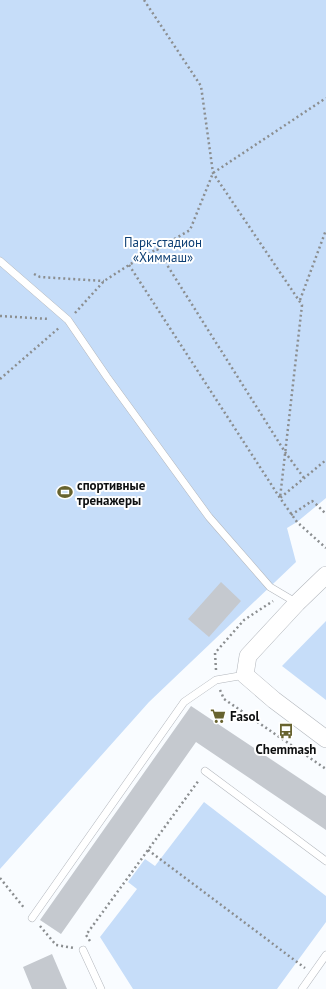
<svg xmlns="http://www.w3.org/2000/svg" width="326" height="989" font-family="'PT Sans',sans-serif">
<rect width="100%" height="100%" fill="#f9fcff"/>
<path fill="#c6ddf9" d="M 0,0 L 326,0 L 326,498 L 297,522 L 287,528 L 296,562 L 149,702 L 0,869 Z
M 326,621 L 326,700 L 282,666 Z
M 204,802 L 326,896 L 326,922 L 277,989 L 133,989 L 100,937 L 137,889 L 128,882 L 145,859 L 155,866 Z"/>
<path fill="#c5c9cf" d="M 221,582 L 241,601 L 209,637 L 188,619 Z
M 191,706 L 326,796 L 326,830 L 196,742 L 61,934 L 40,920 Z
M 52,954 L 67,989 L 32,989 L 23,967 Z"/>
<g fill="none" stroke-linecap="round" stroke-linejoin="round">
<g stroke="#b3b7bd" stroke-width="8">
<path id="service" d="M 0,261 L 68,320 L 107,377 L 209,517 L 270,587 L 297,603
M 205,771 L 326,861
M 32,918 L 184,702 L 216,680 L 245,675
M 83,950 L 101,989
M 302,989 L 326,955"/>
</g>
<g stroke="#b3b7bd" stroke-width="18">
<path id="tertiary" d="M 326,575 L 297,603 L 248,656 L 245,675 L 274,700 L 326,739"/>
</g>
<path stroke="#8b8e90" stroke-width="2.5" stroke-dasharray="2 3" stroke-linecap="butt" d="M 144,0 L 201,86 L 213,173 L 302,305 L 280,498 L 326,460
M 157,249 L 285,452 L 304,478
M 129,265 L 280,498 L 297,522 L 326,548
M 34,274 L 40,277 L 104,281
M 300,300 L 326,230
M 75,313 L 104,281 L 129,265 L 190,230 L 213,173 L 326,98
M 0,316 L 49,319
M 0,379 L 60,327
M 291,515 L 312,501 L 317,505 L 326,514
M 216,670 L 215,653 L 244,620 L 273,601
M 220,690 L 224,699 L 326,769
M 148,850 L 305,968
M 0,878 L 25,909
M 40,926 L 56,945 L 74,948
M 90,941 L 86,935 L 148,850 L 199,780"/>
<use href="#service" stroke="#fff" stroke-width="7"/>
<use href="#tertiary" stroke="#fff" stroke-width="17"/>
</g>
<defs>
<g id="stadium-bare" transform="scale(1.2)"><path d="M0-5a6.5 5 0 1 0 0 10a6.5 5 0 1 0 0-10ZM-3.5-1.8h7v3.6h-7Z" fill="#67632f" stroke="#fff" stroke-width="2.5" paint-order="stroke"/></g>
<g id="supermarket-bare" transform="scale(1.2)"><path d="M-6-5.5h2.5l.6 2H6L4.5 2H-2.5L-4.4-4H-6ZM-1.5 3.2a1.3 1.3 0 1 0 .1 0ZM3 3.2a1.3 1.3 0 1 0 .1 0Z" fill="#67632f" stroke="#fff" stroke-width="2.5" paint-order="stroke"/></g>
<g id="bus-bare" transform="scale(1.2)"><path d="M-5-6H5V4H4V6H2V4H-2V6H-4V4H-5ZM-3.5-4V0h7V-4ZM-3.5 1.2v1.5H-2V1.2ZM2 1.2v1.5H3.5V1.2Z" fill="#67632f" stroke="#fff" stroke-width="2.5" paint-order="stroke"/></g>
</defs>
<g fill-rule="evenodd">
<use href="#stadium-bare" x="65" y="492"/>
<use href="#supermarket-bare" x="218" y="716"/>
<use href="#bus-bare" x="286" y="731"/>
</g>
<g text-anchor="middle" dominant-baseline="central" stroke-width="4" stroke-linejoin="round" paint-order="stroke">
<g font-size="13" fill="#0d3f74" stroke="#fff">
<text x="163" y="242">Парк-стадион<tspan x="163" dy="15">«Химмаш»</tspan></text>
</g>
<g font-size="13" font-weight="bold" fill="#0d0f10" stroke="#fff" text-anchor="start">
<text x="77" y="485">спортивные<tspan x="77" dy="15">тренажеры</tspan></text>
<text x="230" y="716">Fasol</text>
<text x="286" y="749" text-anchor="middle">Chemmash</text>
</g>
</g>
</svg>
